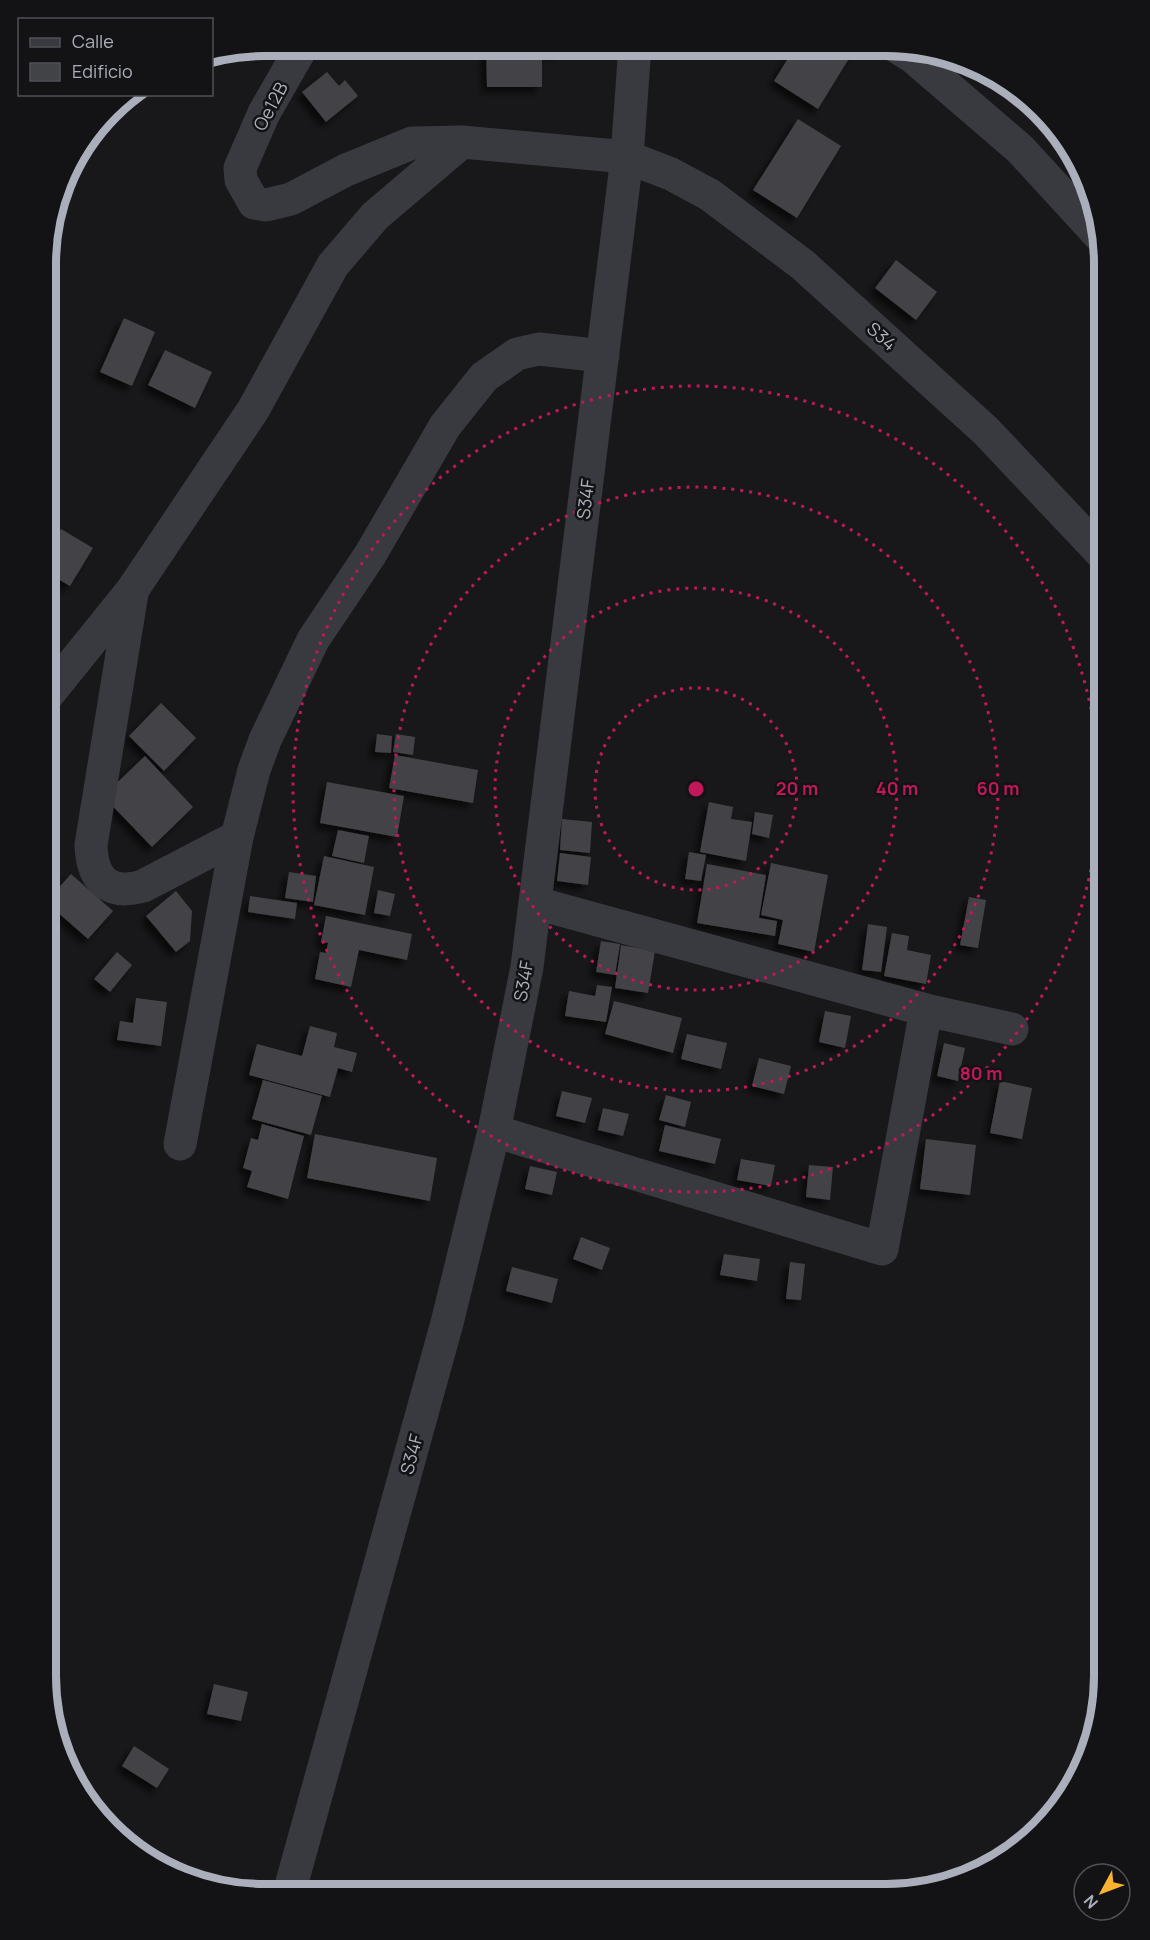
<svg xmlns="http://www.w3.org/2000/svg" width="1150" height="1940" font-family="Manrope,sans-serif">
<defs>
<filter id="shadow"><feDropShadow dx="-5.5" dy="5.5" stdDeviation="3" flood-color="#0009"/></filter>
</defs>
<rect width="100%" height="100%" fill="#18181a"/>
<path fill="#424347" filter="url(#shadow)" d="M 486,46 L 561,46 L 561,53 L 542,53 L 542,87 L 487,87 Z
M 795,47 L 856,47 L 818,109 L 774,81 Z
M 327,72 L 339,86 L 345,80 L 358,96 L 326,122 L 302,92 Z
M 798,119 L 841,146 L 797,218 L 753,190 Z
M 896,260 L 937,292 L 916,320 L 875,288 Z
M 124,318 L 155,332 L 132,386 L 100,372 Z
M 165,350 L 212,372 L 195,408 L 148,385 Z
M 47,467 L 57,472 L 46,497 Z
M 61,529 L 93,548 L 70,586 L 46,572 L 46,553 Z
M 161,703 L 196,738 L 164,771 L 129,736 Z
M 377,734 L 392,736 L 391,753 L 375,752 Z
M 396,734 L 415,737 L 413,755 L 393,752 Z
M 395,755 L 478,770 L 473,803 L 389,788 Z
M 145,756 L 193,807 L 152,847 L 103,796 Z
M 327,782 L 404,796 L 397,837 L 320,823 Z
M 709,802 L 733,807 L 731,819 L 752,822 L 746,861 L 700,852 Z
M 755,812 L 773,815 L 769,838 L 752,834 Z
M 562,819 L 592,822 L 590,853 L 560,850 Z
M 338,830 L 369,836 L 364,863 L 332,856 Z
M 689,852 L 706,855 L 701,881 L 685,879 Z
M 560,853 L 591,857 L 588,885 L 557,881 Z
M 324,856 L 374,867 L 365,915 L 314,905 Z
M 771,863 L 828,875 L 814,952 L 778,944 L 783,920 L 761,915 Z
M 707,864 L 766,875 L 759,918 L 777,921 L 775,936 L 697,923 Z
M 289,872 L 316,876 L 313,902 L 285,898 Z
M 71,874 L 113,911 L 88,939 L 46,902 Z
M 378,890 L 395,894 L 390,916 L 374,913 Z
M 176,891 L 192,911 L 190,941 L 176,952 L 146,916 Z
M 250,896 L 297,903 L 295,919 L 248,912 Z
M 969,897 L 986,900 L 978,948 L 960,945 Z
M 326,916 L 412,934 L 407,960 L 359,950 L 351,987 L 315,979 L 320,952 L 326,953 L 328,943 L 321,942 Z
M 868,924 L 887,927 L 881,972 L 862,970 Z
M 892,933 L 909,936 L 907,950 L 931,955 L 926,984 L 884,976 Z
M 601,941 L 620,944 L 615,975 L 596,972 Z
M 621,945 L 655,951 L 648,993 L 615,988 Z
M 117,952 L 132,965 L 110,992 L 94,979 Z
M 597,985 L 612,987 L 606,1022 L 565,1016 L 569,991 L 595,996 Z
M 136,998 L 167,1002 L 161,1046 L 117,1040 L 120,1021 L 133,1023 Z
M 614,1001 L 682,1018 L 673,1053 L 605,1034 Z
M 825,1011 L 851,1016 L 845,1048 L 819,1042 Z
M 310,1026 L 337,1033 L 334,1047 L 357,1053 L 352,1072 L 338,1068 L 330,1097 L 249,1075 L 257,1044 L 302,1056 Z
M 687,1034 L 727,1043 L 721,1069 L 681,1059 Z
M 944,1043 L 965,1048 L 958,1081 L 937,1076 Z
M 759,1058 L 791,1066 L 784,1094 L 752,1086 Z
M 263,1080 L 322,1096 L 311,1135 L 252,1119 Z
M 1000,1081 L 1032,1088 L 1022,1139 L 990,1133 Z
M 562,1091 L 592,1098 L 585,1123 L 556,1116 Z
M 666,1095 L 691,1102 L 685,1127 L 659,1120 Z
M 603,1108 L 629,1114 L 623,1136 L 598,1130 Z
M 262,1124 L 304,1136 L 288,1199 L 247,1187 L 252,1171 L 243,1168 L 251,1138 L 258,1140 Z
M 665,1125 L 721,1139 L 715,1164 L 659,1151 Z
M 315,1134 L 437,1158 L 430,1201 L 307,1178 Z
M 926,1139 L 976,1145 L 970,1195 L 920,1189 Z
M 741,1159 L 775,1165 L 771,1186 L 737,1180 Z
M 809,1165 L 833,1167 L 830,1200 L 806,1197 Z
M 530,1166 L 557,1172 L 552,1195 L 525,1189 Z
M 581,1237 L 610,1248 L 602,1270 L 573,1259 Z
M 724,1254 L 760,1259 L 757,1281 L 720,1275 Z
M 790,1262 L 805,1264 L 801,1300 L 786,1299 Z
M 512,1267 L 558,1279 L 552,1303 L 506,1291 Z
M 214,1684 L 248,1692 L 241,1721 L 207,1714 Z
M 134,1746 L 169,1769 L 157,1788 L 122,1766 Z
M 340,1886 L 362,1893 L 362,1894 L 338,1893 Z"/>
<g fill="none" stroke-linecap="round" stroke-linejoin="round">
<path stroke="#393a40" stroke-width="33" d="M 303,45 L 264,113 L 240,168 L 241,180 L 254,203 L 266,205 L 291,199 L 346,170 L 412,143 L 462,142 L 627,157 L 671,174 L 710,195 L 803,265 L 986,431 L 1105,557
M 897,47 L 913,57 L 1020,149 L 1099,235
M 132,593 L 91,845 C 92,879 108,896 143,886 L 237,837
M 46,697 L 133,589 L 253,410 L 333,265 L 375,216 L 462,142
M 536,903 L 926,1010 L 1012,1029
M 494,1131 L 882,1249 L 926,1010
M 180,1144 L 237,837 L 254,770 L 265,740 L 313,640 L 370,555 L 445,426 L 484,377 L 517,354 L 539,349 L 603,356
M 289,1893 L 447,1323 L 494,1131 L 527,967 L 627,157 L 635,46"/>
</g>
<g fill="none" stroke="#c2185b" stroke-width="3" stroke-dasharray="3 6">
<circle cx="696" cy="789" r="101"/>
<circle cx="696" cy="789" r="201"/>
<circle cx="696" cy="789" r="302"/>
<circle cx="696" cy="789" r="403"/>
</g>
<g text-anchor="middle" dominant-baseline="central" stroke-width="5" stroke-linejoin="round" paint-order="stroke">
<g font-size="18" fill="#aaafbb" stroke="#131315">
<text transform="translate(270 106) rotate(-62)">Oe12B</text>
<text transform="translate(882 336) rotate(42)">S34</text>
<text transform="translate(585 499) rotate(-83)">S34F</text>
<text transform="translate(523 981) rotate(-80)">S34F</text>
<text transform="translate(411 1454) rotate(-75)">S34F</text>
</g>
</g>
<path d="M0 0H1150V1940H0ZM264 56H886A208 208 0 0 1 1094 264V1676A208 208 0 0 1 886 1884H264A208 208 0 0 1 56 1676V264A208 208 0 0 1 264 56Z" fill="#131315" fill-rule="evenodd"/>
<path fill="none" stroke="#aaafbb" stroke-width="8" d="M264 56H886A208 208 0 0 1 1094 264V1676A208 208 0 0 1 886 1884H264A208 208 0 0 1 56 1676V264A208 208 0 0 1 264 56Z"/>
<circle cx="696" cy="789" r="9" fill="#c2185b" stroke="#131315" stroke-width="3"/>
<g font-size="18" text-anchor="middle" font-weight="bold" fill="#c2185b" stroke="#131315" stroke-width="5" stroke-linejoin="round" paint-order="stroke">
<text x="797" y="795">20 m</text>
<text x="897" y="795">40 m</text>
<text x="998" y="795">60 m</text>
<text x="981" y="1080">80 m</text>
</g>
<rect x="18" y="18" width="195" height="78" fill="#131315" stroke="#4f5157" stroke-width="1.5"/>
<rect x="30" y="38" width="30" height="9" fill="#393a40" stroke="#4f5157" stroke-width="1.5"/>
<text x="72" y="48" font-size="18" fill="#aaafbb">Calle</text>
<rect x="30" y="63" width="30" height="18" fill="#424347" stroke="#4f5157" stroke-width="1.5"/>
<text x="72" y="78" font-size="18" fill="#aaafbb">Edificio</text>
<g transform="translate(1102 1892) rotate(229)"><circle r="28" fill="#131315" stroke="#4f5157" stroke-width="1.5"/>
<path d="M0-4.5L10 22L0 15L-10 22Z" fill="#fbb230"/>
<text y="-9" font-size="16" font-weight="bold" text-anchor="middle" fill="#aaafbb">N</text>
</g>
</svg>
